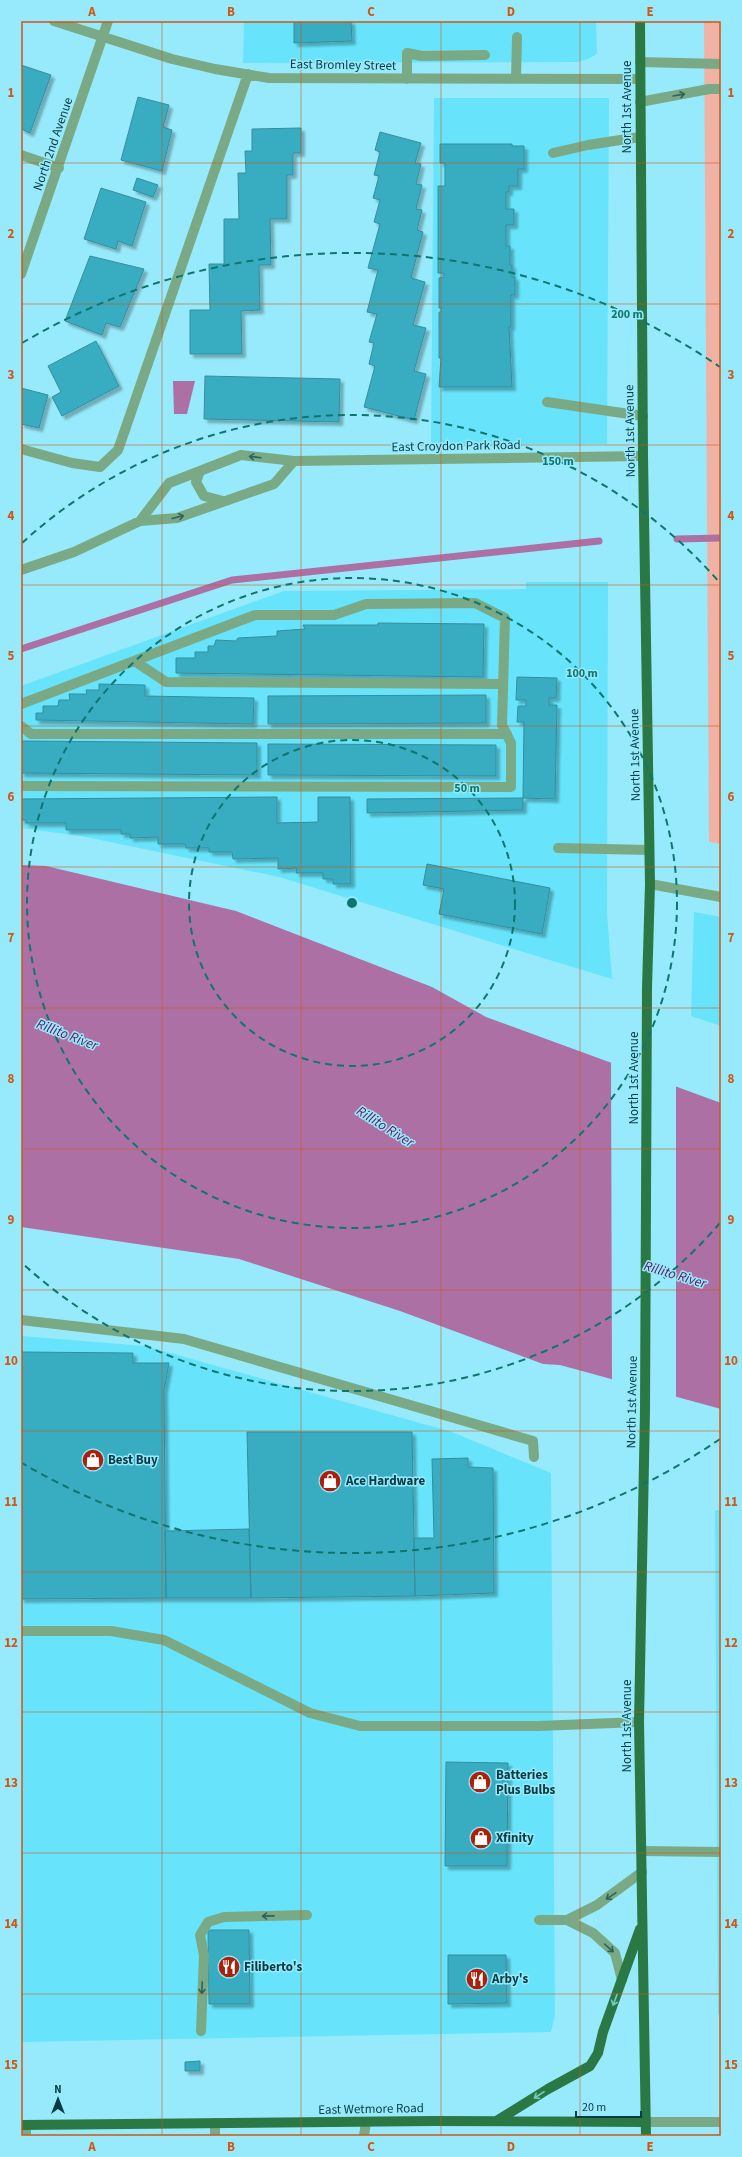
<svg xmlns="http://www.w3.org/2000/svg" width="742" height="2157" font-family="'Source Sans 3',sans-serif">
<defs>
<filter id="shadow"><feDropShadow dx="3.5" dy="3.5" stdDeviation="1" flood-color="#0004"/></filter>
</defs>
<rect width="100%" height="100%" fill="#97eafb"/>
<path fill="#67e4fb" d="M 244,21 L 596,21 L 597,54 L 588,59 L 577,62 L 243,63 Z
M 434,98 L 609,98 L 607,444 L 431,444 Z
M 526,582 L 608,582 L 607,913 L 612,979 L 279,877 L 81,836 L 21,828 L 21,686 L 284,591 L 526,589 Z
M 694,912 L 721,917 L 721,1026 L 691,1016 Z
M 21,1336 L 145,1346 L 452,1432 L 551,1473 L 555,2015 L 551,2032 L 21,2042 Z
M 715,1510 L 721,1511 L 721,2019 L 718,2013 Z"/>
<path fill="#f0b2a5" d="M 704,21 L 721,21 L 721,844 L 709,842 Z"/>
<path fill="#ad70a5" d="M 173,381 L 195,381 L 187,414 L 174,414 Z
M 21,865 L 46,866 L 236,911 L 432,987 L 486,1017 L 721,1103 L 721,1409 L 560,1365 L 543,1364 L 400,1311 L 239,1259 L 21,1227 Z"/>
<path fill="#97eafb" d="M 611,1060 L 676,1084 L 676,1399 L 612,1381 Z"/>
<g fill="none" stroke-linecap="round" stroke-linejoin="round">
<path stroke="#ad70a5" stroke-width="7" d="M 677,539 L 721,538
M 21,649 L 232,580 L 599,541"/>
</g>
<path fill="#37adc1" stroke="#378d9c" filter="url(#shadow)" d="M 294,21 L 351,21 L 352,41 L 294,43 Z
M 21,65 L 51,75 L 30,133 L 21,129 Z
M 138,97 L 169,105 L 163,127 L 172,130 L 162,171 L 121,160 Z
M 301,128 L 301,153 L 293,153 L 293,175 L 287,175 L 287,219 L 270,219 L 271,265 L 259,265 L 260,310 L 241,311 L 242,354 L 190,354 L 190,310 L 210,310 L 209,264 L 224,264 L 224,219 L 239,219 L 238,173 L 246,173 L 245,151 L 252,151 L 252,129 Z
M 380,132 L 421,143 L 415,163 L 421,164 L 416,184 L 422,185 L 416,209 L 422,210 L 417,230 L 423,232 L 411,278 L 425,282 L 413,325 L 426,328 L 414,371 L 426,374 L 414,420 L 364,407 L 375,366 L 369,364 L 374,343 L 369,342 L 377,314 L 367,312 L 378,270 L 368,268 L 380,224 L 374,222 L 380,200 L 373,198 L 379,176 L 374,175 L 380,152 L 375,150 Z
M 440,144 L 512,144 L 512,146 L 524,146 L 524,169 L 518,169 L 518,186 L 509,186 L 509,192 L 506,192 L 506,209 L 514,209 L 514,225 L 506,225 L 506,246 L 510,246 L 510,265 L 512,265 L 512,277 L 515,277 L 515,295 L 511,295 L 511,327 L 509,327 L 512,387 L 439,387 L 441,358 L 439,358 L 439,312 L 441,312 L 441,308 L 439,308 L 439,278 L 444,277 L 444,273 L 438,273 L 438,186 L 445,186 L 445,163 L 440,163 Z
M 137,178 L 158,185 L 153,197 L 133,190 Z
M 101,188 L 146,202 L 132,246 L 118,241 L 116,249 L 84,239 Z
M 90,256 L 144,269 L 120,327 L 106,323 L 102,335 L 65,321 Z
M 96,341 L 119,386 L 62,416 L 52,397 L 61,392 L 48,366 Z
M 205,376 L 340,379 L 339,422 L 204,419 Z
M 21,388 L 48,395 L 39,428 L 21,424 Z
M 378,623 L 484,624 L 483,677 L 176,673 L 176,658 L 195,658 L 195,652 L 208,652 L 208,646 L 214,646 L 216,640 L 236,641 L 238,638 L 277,636 L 277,631 L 305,629 L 303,625 L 378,625 Z
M 517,677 L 557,678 L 556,698 L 549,698 L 549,705 L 557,705 L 555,799 L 523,798 L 524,722 L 517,722 L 518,706 L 526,706 L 526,700 L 516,700 Z
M 99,684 L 145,685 L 145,696 L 254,698 L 253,724 L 36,720 L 36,713 L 43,713 L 43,706 L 58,706 L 59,700 L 70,700 L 69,694 L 87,694 L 86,690 L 99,690 Z
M 486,695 L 486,723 L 268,724 L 268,696 Z
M 21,741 L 257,743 L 257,775 L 21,773 Z
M 268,744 L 496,745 L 496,776 L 268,775 Z
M 277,797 L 277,823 L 318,822 L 318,797 L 350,797 L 351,884 L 333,884 L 333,879 L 323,879 L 323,873 L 296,873 L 297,868 L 278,869 L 278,858 L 233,859 L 232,852 L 209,852 L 209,848 L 186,848 L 185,844 L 158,844 L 158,837 L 130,838 L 130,834 L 121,834 L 121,830 L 66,830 L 66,823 L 26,823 L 26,820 L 21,820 L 21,799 Z
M 523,798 L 523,810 L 367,813 L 367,799 Z
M 427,864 L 550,888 L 542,934 L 439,914 L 444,889 L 423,885 Z
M 21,1352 L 133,1353 L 133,1363 L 169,1363 L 164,1390 L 166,1598 L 21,1599 Z
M 247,1432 L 412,1432 L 415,1596 L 251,1598 Z
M 468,1458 L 468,1467 L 493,1468 L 494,1593 L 415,1596 L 414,1538 L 434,1538 L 432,1459 Z
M 249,1529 L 251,1598 L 166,1598 L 165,1531 Z
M 446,1762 L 508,1763 L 507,1866 L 445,1866 Z
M 208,1930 L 249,1930 L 250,2004 L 209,2004 Z
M 448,1955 L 506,1955 L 507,2003 L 448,2004 Z
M 200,2061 L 200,2071 L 185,2071 L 185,2062 Z"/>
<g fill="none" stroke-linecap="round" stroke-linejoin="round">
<path stroke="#79aa85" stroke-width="10" d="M 54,21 L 172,59 L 215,69 L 269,78 L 640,79
M 640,62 L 721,64
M 407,79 L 407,53 L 422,56 L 485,55
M 516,79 L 517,37
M 640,102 L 709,89 L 721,89
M 553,153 L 588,145 L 640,137
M 21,155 L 59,168
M 21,274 L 108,21
M 547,402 L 643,416
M 21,449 L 72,463 L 100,467 L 118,450 L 248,74
M 200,471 L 196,482 L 204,496 L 223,501
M 140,521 L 169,483 L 241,455 L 294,461 L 643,456
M 21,570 L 74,552 L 140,521 L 177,518 L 274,484 L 294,461
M 136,662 L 166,682 L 503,684
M 21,704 L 255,615 L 334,615 L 366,604 L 475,603 L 505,618 L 502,725 L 511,743 L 511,787 L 21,786
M 21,726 L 31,734 L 507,734
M 558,848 L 649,850
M 650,884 L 721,897
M 21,1320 L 184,1339 L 533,1441 L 534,1457
M 21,1631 L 111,1631 L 164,1640 L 310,1713 L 360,1726 L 538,1726 L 639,1722
M 641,1851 L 721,1852
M 539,1920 L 567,1920
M 622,1980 L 615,1953 L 593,1933 L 567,1920 L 597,1905 L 642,1872
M 201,2031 L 204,1955 L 200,1935 L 208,1922 L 224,1917 L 307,1915
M 646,2122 L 721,2122
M 215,2123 L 215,2136
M 26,2136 L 26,2125
M 364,2136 L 366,2122"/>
<path stroke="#2a7945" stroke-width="10" d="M 640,21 L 643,456 L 650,884 L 647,988 L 645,1410 L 639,1722 L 646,2136
M 498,2120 L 548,2089 L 590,2066 L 598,2053 L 603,2032 L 640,1929
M 21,2125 L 433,2121 L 646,2122"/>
</g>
<defs><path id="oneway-shaft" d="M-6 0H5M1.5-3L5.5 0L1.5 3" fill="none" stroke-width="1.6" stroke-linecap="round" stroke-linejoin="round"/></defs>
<g stroke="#2f625a">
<use href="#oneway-shaft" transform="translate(679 95) rotate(-10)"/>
<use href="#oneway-shaft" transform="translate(255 457) rotate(-173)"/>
<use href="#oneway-shaft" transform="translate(178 517) rotate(-14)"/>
<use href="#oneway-shaft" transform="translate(611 1896) rotate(146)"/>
<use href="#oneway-shaft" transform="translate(268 1916) rotate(179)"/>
<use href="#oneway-shaft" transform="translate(609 1948) rotate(42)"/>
<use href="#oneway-shaft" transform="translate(202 1988) rotate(92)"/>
</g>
<g stroke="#76c8c4">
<use href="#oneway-shaft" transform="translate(615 2000) rotate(110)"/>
<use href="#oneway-shaft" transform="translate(539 2095) rotate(147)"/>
</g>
<path fill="none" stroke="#d25612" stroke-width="1" stroke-opacity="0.55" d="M 162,21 L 162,2136M 301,21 L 301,2136M 441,21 L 441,2136M 580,21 L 580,2136M 21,163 L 721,163M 21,304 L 721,304M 21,445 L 721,445M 21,585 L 721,585M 21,726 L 721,726M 21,867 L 721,867M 21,1008 L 721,1008M 21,1149 L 721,1149M 21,1290 L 721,1290M 21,1431 L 721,1431M 21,1572 L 721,1572M 21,1712 L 721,1712M 21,1853 L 721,1853M 21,1994 L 721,1994"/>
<g fill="none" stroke="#0f766e" stroke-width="2" stroke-dasharray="7 5">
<circle cx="352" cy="903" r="163"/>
<circle cx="352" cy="903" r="325"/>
<path d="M720 1223A488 488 0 0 1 22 1263M22 543A488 488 0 0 1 720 583"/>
<path d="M720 1439A650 650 0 0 1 22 1463M22 343A650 650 0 0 1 720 367"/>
</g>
<defs>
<g id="shop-disc" transform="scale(1.15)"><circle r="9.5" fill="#ae1f08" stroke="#97eafb"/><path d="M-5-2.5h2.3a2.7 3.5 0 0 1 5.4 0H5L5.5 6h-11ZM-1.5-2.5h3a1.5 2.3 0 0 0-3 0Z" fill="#fff"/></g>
<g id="restaurant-disc" transform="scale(1.15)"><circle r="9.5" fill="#ae1f08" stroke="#97eafb"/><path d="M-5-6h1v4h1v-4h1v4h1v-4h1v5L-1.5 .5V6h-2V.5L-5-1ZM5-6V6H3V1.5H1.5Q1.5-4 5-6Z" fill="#fff"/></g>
</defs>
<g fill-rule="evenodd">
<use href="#shop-disc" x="93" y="1460"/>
<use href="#shop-disc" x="330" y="1481"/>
<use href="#shop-disc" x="480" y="1782"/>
<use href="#shop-disc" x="481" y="1838"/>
<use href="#restaurant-disc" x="229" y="1967"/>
<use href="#restaurant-disc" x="477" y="1979"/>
</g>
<g text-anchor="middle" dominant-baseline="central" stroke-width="3" stroke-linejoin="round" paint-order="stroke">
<g font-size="13" fill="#073b43" stroke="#97eafb">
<text transform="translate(343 65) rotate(1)">East Bromley Street</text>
<text transform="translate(627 107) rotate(-90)">North 1st Avenue</text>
<text transform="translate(53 144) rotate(-71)">North 2nd Avenue</text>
<text transform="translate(630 431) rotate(-91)">North 1st Avenue</text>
<text transform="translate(456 446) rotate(-1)">East Croydon Park Road</text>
<text transform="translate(635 755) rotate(-91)">North 1st Avenue</text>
<text transform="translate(634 1078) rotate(-90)">North 1st Avenue</text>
<text transform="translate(632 1402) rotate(-89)">North 1st Avenue</text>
<text transform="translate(627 1726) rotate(-90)">North 1st Avenue</text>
<text transform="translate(371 2109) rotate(-1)">East Wetmore Road</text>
</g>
<g font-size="13" font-weight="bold" fill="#073b43" stroke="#97eafb" text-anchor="start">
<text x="108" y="1460">Best Buy</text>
<text x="346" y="1481">Ace Hardware</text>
<text x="496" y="1775">Batteries<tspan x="496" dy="15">Plus Bulbs</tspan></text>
<text x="496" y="1838">Xfinity</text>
<text x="244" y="1967">Filiberto's</text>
<text x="492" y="1979">Arby's</text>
</g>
<g font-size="14" font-style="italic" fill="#61165b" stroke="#97eafb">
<text transform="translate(67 1035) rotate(21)">Rillito River</text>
<text transform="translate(385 1127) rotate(32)">Rillito River</text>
<text transform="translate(675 1275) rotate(17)">Rillito River</text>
</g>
</g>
<circle cx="352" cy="903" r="6" fill="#0f766e" stroke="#97eafb" stroke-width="2"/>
<g font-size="12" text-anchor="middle" font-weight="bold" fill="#0f766e" stroke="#97eafb" stroke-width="3" stroke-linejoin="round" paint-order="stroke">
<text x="627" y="318">200 m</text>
<text x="558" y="465">150 m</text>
<text x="582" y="677">100 m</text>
<text x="467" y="792">50 m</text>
</g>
<rect width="742" height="2157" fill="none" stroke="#97eafb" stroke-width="44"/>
<g transform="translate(58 2099)" stroke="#97eafb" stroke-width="3" paint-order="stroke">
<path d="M0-3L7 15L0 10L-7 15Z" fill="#073b43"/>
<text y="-6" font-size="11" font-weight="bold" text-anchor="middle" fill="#073b43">N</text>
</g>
<path d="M576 2111v6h65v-6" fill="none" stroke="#073b43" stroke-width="2"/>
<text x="582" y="2111" font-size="12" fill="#073b43" stroke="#97eafb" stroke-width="3" paint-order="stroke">20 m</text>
<rect x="22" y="22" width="698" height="2113" fill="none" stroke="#d25612" stroke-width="1.5"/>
<g font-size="13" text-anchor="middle" font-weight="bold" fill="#d25612">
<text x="92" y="16">A</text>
<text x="231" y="16">B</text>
<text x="371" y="16">C</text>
<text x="511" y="16">D</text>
<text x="650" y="16">E</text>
<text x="11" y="97">1</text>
<text x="731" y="97">1</text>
<text x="11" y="238">2</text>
<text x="731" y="238">2</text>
<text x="11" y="379">3</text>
<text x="731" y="379">3</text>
<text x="11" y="520">4</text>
<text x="731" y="520">4</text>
<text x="11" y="660">5</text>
<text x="731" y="660">5</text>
<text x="11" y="801">6</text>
<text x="731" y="801">6</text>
<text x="11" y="942">7</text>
<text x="731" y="942">7</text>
<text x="11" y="1083">8</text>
<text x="731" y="1083">8</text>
<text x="11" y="1224">9</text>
<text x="731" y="1224">9</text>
<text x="11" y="1365">10</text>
<text x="731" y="1365">10</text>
<text x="11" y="1506">11</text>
<text x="731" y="1506">11</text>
<text x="11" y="1647">12</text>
<text x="731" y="1647">12</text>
<text x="11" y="1787">13</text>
<text x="731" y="1787">13</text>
<text x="11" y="1928">14</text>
<text x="731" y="1928">14</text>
<text x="11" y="2069">15</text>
<text x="731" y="2069">15</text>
<text x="92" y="2151">A</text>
<text x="231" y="2151">B</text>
<text x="371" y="2151">C</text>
<text x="511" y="2151">D</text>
<text x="650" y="2151">E</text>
</g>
</svg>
